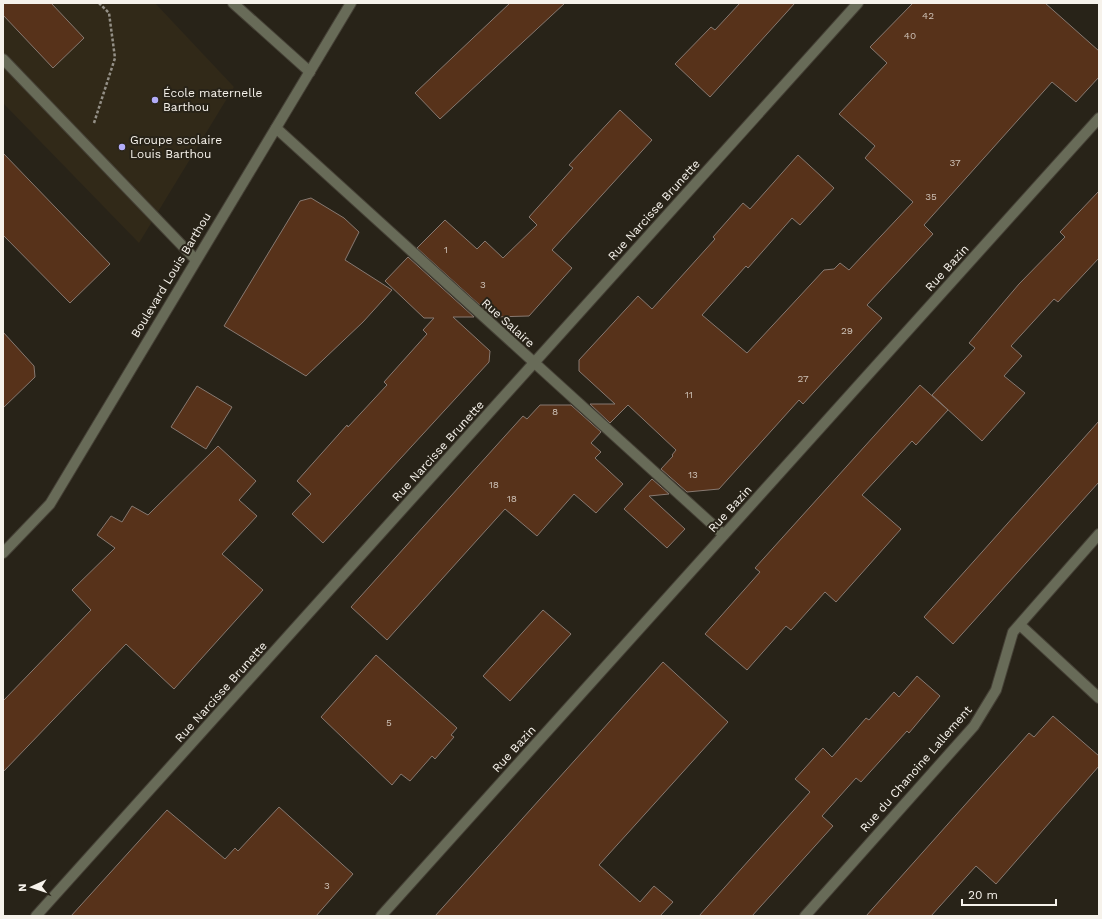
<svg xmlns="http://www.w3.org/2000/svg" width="1102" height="919" font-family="'Work Sans',sans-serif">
<rect width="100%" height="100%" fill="#282318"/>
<path fill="#312918" d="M 3,3 L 155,3 L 234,87 L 139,243 L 3,103 Z"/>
<path fill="#57321a" stroke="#877971" d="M 3,3 L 51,3 L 84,38 L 53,68 L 3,15 Z
M 510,3 L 565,3 L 440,119 L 415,93 Z
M 740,3 L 795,3 L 710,97 L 675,64 L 711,27 L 715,30 Z
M 913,3 L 1045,3 L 1099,51 L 1099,77 L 1076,102 L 1052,82 L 924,225 L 933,234 L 867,305 L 882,318 L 803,404 L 799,400 L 719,489 L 687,492 L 661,469 L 673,456 L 672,455 L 676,450 L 628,405 L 610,423 L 590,404 L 615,404 L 579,371 L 579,360 L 638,296 L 652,309 L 715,239 L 713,237 L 743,203 L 750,209 L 798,155 L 834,188 L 800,225 L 792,218 L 748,268 L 746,266 L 702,315 L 747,353 L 824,270 L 834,269 L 840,263 L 849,270 L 913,202 L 865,158 L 875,146 L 839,114 L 887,63 L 870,47 Z
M 620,110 L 652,140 L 552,250 L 572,268 L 529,316 L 493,317 L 417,248 L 445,220 L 477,249 L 485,241 L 503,258 L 537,225 L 529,217 L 573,168 L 569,165 Z
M 3,153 L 110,264 L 70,303 L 3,235 Z
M 1099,191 L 1099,258 L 1058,302 L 1054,299 L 1011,346 L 1022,356 L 1004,376 L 1025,393 L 982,441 L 932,395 L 975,348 L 969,343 L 1019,284 L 1065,237 L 1060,232 Z
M 311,198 L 344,218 L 359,232 L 345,260 L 392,290 L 363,322 L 306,376 L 224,326 L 300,201 Z
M 408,257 L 474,317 L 453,317 L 490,351 L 489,362 L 323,543 L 292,514 L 311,494 L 297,481 L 347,425 L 348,427 L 387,385 L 384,382 L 427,334 L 423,330 L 434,318 L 424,318 L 385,281 Z
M 3,332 L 34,366 L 35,377 L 3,408 Z
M 920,385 L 948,410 L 916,445 L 912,441 L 862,495 L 901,529 L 836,602 L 825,592 L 791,630 L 786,626 L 747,670 L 705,634 L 760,572 L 755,568 Z
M 197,386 L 232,407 L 206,449 L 171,427 Z
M 540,405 L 571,405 L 601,432 L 591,443 L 601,452 L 595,458 L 623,484 L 596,513 L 574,494 L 537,536 L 505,509 L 387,640 L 351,607 L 523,416 L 527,419 Z
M 1099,421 L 1099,482 L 953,644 L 924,617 Z
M 218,446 L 256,481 L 239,500 L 257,516 L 222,554 L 263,590 L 174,689 L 126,644 L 3,772 L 3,701 L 91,610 L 72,590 L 115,548 L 97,535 L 111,516 L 122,522 L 132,506 L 148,515 Z
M 652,479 L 669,494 L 649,496 L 685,529 L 667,548 L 624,509 Z
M 543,610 L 571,634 L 510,701 L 483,676 Z
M 376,655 L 457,728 L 451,735 L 454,737 L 435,759 L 432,756 L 410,781 L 401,774 L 392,785 L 321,717 Z
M 663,662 L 728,722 L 599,865 L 640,902 L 654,886 L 673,902 L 660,916 L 435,916 Z
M 917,676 L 940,696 L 909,733 L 907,731 L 861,782 L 856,778 L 822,816 L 833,826 L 752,916 L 699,916 L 810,792 L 795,779 L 823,748 L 832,757 L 866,718 L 869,720 L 894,692 L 899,697 Z
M 1053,716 L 1099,756 L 1099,766 L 996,884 L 976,866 L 931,916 L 866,916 L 1029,733 L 1034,737 Z
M 279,807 L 353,874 L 316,916 L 71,916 L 167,810 L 225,859 L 235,848 L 238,851 Z"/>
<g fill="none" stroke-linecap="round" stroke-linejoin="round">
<g stroke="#454036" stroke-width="12">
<path id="service" d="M 3,59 L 196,260
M 1020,625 L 1099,698"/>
</g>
<g stroke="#454036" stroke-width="12">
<path id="minor" d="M 233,3 L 310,72
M 276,128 L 724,535
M 36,916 L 858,3
M 381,916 L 1099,118
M 805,916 L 974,726 L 996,690 L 1013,632 L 1099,534"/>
</g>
<g stroke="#454036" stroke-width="12">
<path id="tertiary" d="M 3,553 L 50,504 L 351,3"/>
</g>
<path stroke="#949087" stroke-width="2.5" stroke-dasharray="3 2" stroke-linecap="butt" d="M 94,123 L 115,58 L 109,13 L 99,3"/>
<use href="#service" stroke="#686b58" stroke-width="10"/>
<use href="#minor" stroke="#686b58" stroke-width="10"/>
<use href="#tertiary" stroke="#686b58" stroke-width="10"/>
</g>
<g fill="#b3adf9" stroke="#282318" stroke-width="1.5">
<circle cx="155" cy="100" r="4"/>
<circle cx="122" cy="147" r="4"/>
</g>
<g text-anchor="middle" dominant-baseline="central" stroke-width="4" stroke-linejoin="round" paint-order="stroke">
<g font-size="10" fill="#cec2b7">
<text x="928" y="15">42</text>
<text x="910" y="35">40</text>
<text x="955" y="162">37</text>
<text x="931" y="196">35</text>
<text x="446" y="249">1</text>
<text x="483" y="284">3</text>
<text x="847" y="330">29</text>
<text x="803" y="378">27</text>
<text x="689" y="394">11</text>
<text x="555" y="411">8</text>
<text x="693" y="474">13</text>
<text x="494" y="484">18</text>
<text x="512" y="498">18</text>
<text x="389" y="722">5</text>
<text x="327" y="885">3</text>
</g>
<g font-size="12" fill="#f6f2eb" stroke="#282318" text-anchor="start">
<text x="163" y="93">École maternelle<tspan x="163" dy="14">Barthou</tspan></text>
<text x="130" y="140">Groupe scolaire<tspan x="130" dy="14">Louis Barthou</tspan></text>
</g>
<g font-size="12" fill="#f6f2eb" stroke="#282318">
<text transform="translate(654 210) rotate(-48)">Rue Narcisse Brunette</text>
<text transform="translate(947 268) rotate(-48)">Rue Bazin</text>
<text transform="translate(171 275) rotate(-59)">Boulevard Louis Barthou</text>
<text transform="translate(508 323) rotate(42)">Rue Salaire</text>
<text transform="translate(438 451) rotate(-48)">Rue Narcisse Brunette</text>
<text transform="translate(730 509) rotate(-48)">Rue Bazin</text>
<text transform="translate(221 692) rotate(-48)">Rue Narcisse Brunette</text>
<text transform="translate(514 749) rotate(-48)">Rue Bazin</text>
<text transform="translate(916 769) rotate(-49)">Rue du Chanoine Lallement</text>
</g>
</g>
<rect width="1102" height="919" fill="none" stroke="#f6f2eb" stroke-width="8"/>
<g transform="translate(32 887) rotate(267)" stroke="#282318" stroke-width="3" paint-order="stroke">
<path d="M0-3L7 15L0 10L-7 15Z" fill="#f6f2eb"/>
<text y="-6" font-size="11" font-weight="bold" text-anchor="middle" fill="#f6f2eb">N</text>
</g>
<path d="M962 899v6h94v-6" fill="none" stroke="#f6f2eb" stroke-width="2"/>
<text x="968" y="899" font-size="12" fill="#f6f2eb" stroke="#282318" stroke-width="3" paint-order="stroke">20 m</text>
</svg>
